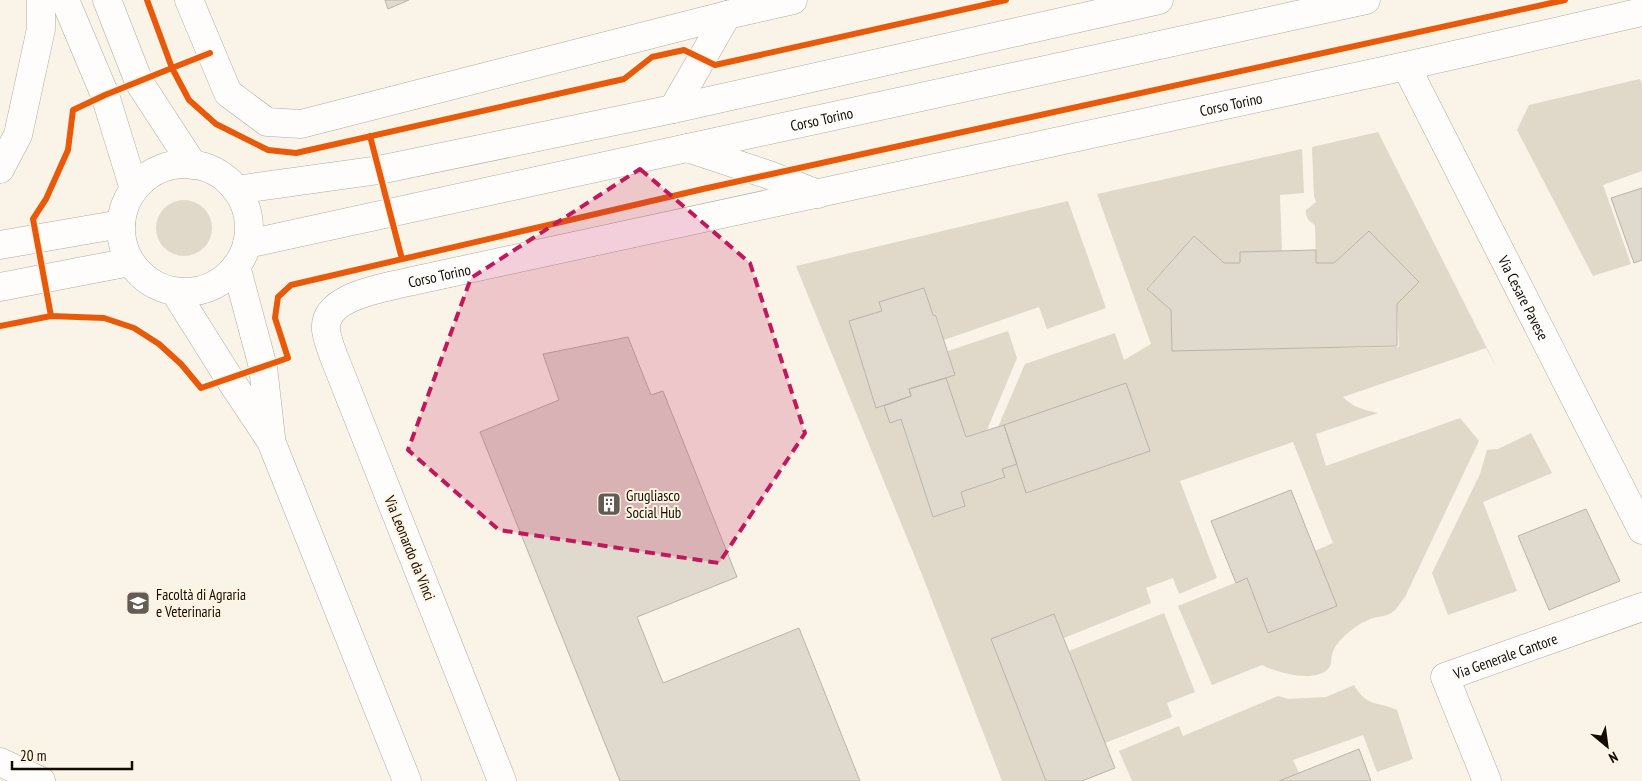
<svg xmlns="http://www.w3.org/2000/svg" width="1642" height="781" font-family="'PT Sans Narrow',sans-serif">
<rect width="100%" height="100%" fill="#f9f3e8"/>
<path fill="#e0d8c9" d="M 1640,79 L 1642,84 L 1642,171 L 1603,185 L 1631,264 L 1593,276 L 1517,130 L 1529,105 Z
M 1378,132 L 1498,370 L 1486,348 L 1343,397 C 1352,407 1365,410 1378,413 L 1316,434 L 1326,466 L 1460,418 L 1479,441 L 1405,597 C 1400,603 1396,611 1389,614 C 1386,616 1382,616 1378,617 C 1371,618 1363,622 1357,626 C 1348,632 1335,643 1332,654 C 1331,659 1332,665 1328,669 C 1314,683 1278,673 1262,665 L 1212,685 L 1178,606 L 1247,578 L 1269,633 L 1315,551 L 1333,543 L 1293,442 L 1180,481 L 1217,578 L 1179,594 L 1173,578 L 1146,588 L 1151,603 L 1064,638 L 1054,614 L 991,639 L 1046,781 L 1002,781 L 921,572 L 796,266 L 1068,201 L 1106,308 L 1047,329 L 1039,307 L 944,340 L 937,316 L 933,315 L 924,288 L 879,302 L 882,311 L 849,321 L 876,407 L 884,406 L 890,423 L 901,419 L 933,517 L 965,506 L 961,492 L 1004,478 L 1002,469 L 1017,464 L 1027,493 L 1150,451 L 1126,384 L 998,427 L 1025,364 L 1115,333 L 1124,360 L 1151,344 L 1097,194 L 1302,149 L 1304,193 L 1280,195 L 1282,251 L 1241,252 L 1240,263 L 1224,263 L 1194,236 L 1147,288 L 1171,310 L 1172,350 L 1399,347 L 1397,304 L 1419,282 L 1369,231 L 1334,263 L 1316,263 L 1315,225 C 1309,222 1305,217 1306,210 L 1316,202 L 1314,196 L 1312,147 Z
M156 228a28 28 0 1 1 56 0a28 28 0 1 1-56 0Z
M 1008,331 L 1017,358 L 987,430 L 966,437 L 946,378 L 954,375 L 948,351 Z
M 1531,433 L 1552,473 L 1483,502 L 1517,591 L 1448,615 L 1432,573 L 1480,474 L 1487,450 L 1498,449 Z
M 1164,613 L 1195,692 L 1167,703 L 1172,717 L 1105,743 L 1069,651 Z
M 1354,685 C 1367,708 1378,701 1397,710 L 1413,759 L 1377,772 L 1363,735 L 1293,760 L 1299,773 L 1279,781 L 1132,781 L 1119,751 L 1179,726 L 1183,736 L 1278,696 L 1288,699 L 1326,697 Z"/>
<path fill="#dfd9ce" stroke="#b9b3a9" d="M 385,0 L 409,0 L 388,9 Z
M 1642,188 L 1642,260 L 1634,263 L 1611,198 Z
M 1369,231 L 1419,282 L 1397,304 L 1397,346 L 1172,351 L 1171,310 L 1147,289 L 1194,236 L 1224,263 L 1240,263 L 1240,252 L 1316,250 L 1316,263 L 1334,263 Z
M 924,288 L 933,315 L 936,316 L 955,375 L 909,389 L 911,396 L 876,408 L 849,321 L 882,311 L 879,302 Z
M 628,337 L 651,395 L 663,391 L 737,577 L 637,617 L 663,683 L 799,628 L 860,781 L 620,781 L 480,432 L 559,400 L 543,354 Z
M 946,378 L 966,437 L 1004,425 L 1017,464 L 1002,469 L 1005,477 L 961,492 L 965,506 L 933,517 L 901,419 L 890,423 L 884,406 L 911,396 L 909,389 Z
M 1126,383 L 1150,451 L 1026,493 L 1004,425 Z
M 1291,490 L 1337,606 L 1268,633 L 1247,578 L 1236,583 L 1211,521 Z
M 1586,509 L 1620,581 L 1549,610 L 1518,536 Z
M 1054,614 L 1115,768 L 1082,781 L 1046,781 L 991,639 Z
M 1359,749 L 1371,781 L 1279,781 Z"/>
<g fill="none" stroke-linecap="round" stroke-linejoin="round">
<g stroke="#b1aca1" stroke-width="29">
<g id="minor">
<path d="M 65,0 L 105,95 L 134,189"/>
<path d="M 107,0 L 139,82 L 193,165"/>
<path d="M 189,0 L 228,93 L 267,122 L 301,124 L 727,15 L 793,0"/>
<path id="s1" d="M 1406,66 L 1642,530"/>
<path d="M 673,109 L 727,15"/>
<path d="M 687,148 L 769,175 L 818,194"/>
<circle cx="185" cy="228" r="64"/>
<path d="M 0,169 L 18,135 L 41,29 L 41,0"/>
<path d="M 236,190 L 379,170 L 673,109 L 1159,0"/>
<path id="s2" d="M 247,244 L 1366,0"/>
<path d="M 0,245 L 121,224"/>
<path d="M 236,266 L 263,367 L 271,437"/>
<path d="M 0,287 L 130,262"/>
<path d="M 175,292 L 229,378 L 271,441 L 407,781"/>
<path d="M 0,762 L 41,781"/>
<path id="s3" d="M 502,781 L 334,357 C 331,349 327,339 326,330 C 323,296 384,288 408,282 L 1406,66 L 1642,12"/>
<path id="s4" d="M 1487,781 L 1445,677 L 1642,607"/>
</g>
</g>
<use href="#minor" stroke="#fefdfc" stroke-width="28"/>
<g stroke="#fff5e2" stroke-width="9">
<path id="cycleway" d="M 147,0 L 172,68 L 210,53
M 370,136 L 402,259
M 51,316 L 33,219 L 46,199 L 68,150 L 73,110 L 105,95 L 172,68 L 189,100 L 216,124 L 268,150 L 296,153 L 624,79 L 652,57 L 684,50 L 715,65 L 1006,0
M 0,326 L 51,316 L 104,318 L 134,328 L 159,344 L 181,364 L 201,388 L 288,358 L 275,318 L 278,297 L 291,285 L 703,189 L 1565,0"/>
</g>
<use href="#cycleway" stroke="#e8590c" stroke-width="6"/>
</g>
<path fill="#c2185b" fill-opacity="0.2" stroke="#c2185b" stroke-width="4" stroke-dasharray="10 6" stroke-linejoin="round" d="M 640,169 L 750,263 L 805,433 L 719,563 L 499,530 L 408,450 L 471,278 Z"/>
<defs>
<g id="building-square" transform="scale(1.25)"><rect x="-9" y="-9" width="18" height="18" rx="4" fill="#625c53" stroke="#fff5e2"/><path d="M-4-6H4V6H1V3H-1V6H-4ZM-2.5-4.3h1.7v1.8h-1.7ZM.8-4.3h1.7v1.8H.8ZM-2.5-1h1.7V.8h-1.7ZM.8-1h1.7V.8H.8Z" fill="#fff"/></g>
<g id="university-square" transform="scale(1.25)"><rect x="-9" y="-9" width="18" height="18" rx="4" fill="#625c53" stroke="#fff5e2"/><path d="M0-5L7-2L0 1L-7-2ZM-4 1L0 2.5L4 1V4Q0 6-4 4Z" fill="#fff"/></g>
</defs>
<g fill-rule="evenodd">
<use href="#building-square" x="609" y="504"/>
<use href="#university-square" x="138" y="603"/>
</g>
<g text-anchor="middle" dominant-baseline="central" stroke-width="4" stroke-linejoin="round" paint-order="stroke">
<g font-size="15" fill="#110b03" stroke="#fff5e2">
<text stroke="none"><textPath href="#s3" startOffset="1429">Corso Torino</textPath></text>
<text stroke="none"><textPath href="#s2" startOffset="588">Corso Torino</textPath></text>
<text stroke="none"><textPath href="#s3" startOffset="619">Corso Torino</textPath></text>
<text stroke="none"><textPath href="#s1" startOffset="260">Via Cesare Pavese</textPath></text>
<text transform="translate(410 548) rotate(68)">Via Leonardo da Vinci</text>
<text stroke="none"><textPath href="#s4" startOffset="176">Via Generale Cantore</textPath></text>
</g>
<g font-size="15" fill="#110b03" stroke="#fff5e2" text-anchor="start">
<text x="626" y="495">Grugliasco<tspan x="626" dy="17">Social Hub</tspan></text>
<text x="156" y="594">Facoltà di Agraria<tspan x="156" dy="17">e Veterinaria</tspan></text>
</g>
</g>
<g transform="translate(1607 746) rotate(151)" stroke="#fff5e2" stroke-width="4" paint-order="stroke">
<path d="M0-4L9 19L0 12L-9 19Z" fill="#110b03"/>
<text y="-8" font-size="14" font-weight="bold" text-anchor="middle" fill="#110b03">N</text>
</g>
<path d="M12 761v8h120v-8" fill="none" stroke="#110b03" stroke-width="2.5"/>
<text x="20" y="761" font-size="15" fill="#110b03" stroke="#fff5e2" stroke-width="4" paint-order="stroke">20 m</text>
</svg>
